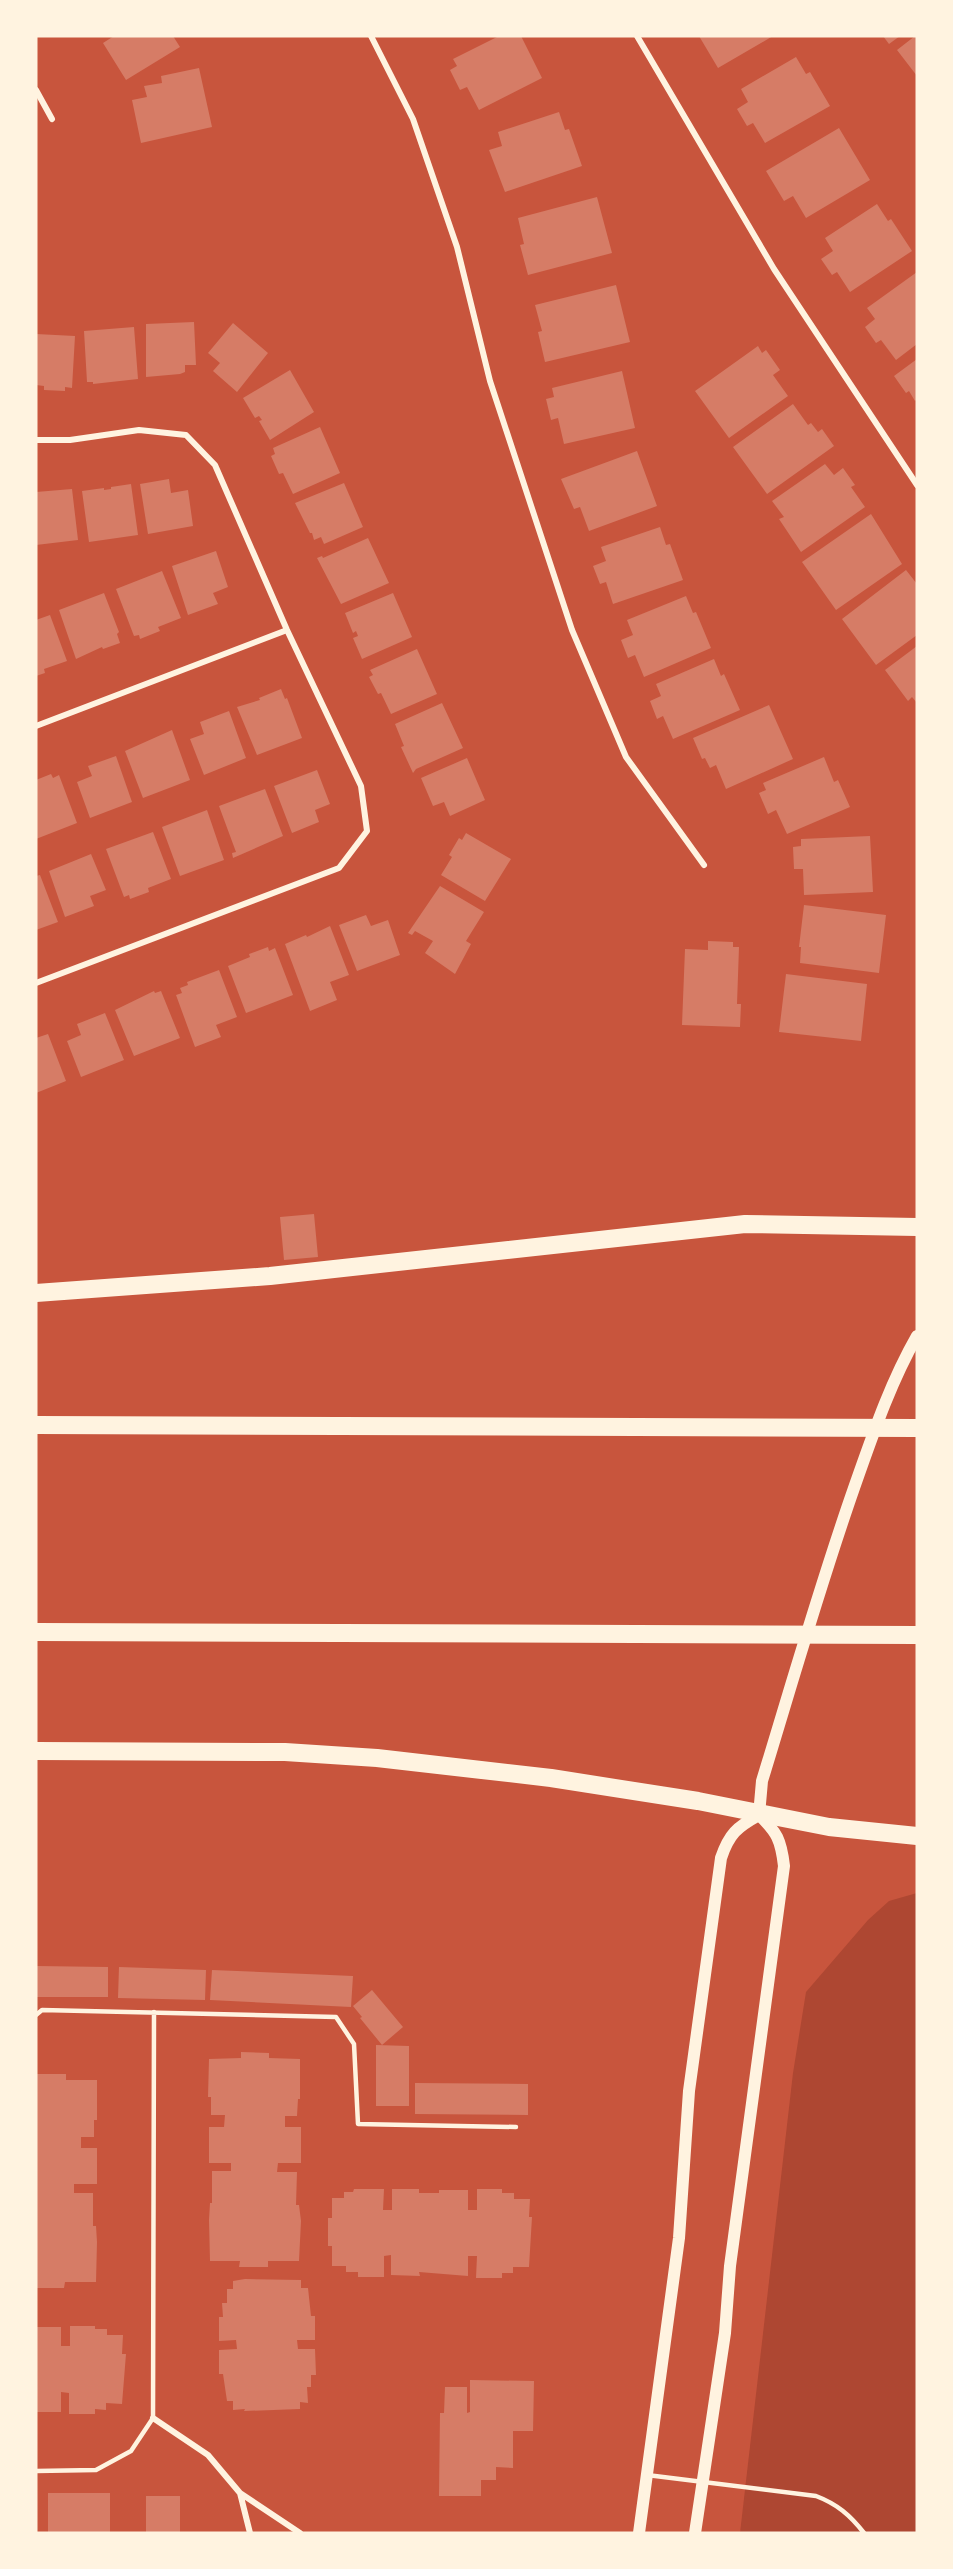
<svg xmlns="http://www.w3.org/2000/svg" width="953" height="2569" font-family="Arial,sans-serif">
<rect width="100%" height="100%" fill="#c8553d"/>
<path fill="#ae4732" d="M 917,1893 L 917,2533 L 740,2533 L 793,2073 L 806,1992 L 868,1920 L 889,1901 Z"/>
<path fill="#d67c66" d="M 114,36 L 173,36 L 180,47 L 126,80 L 103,43 Z
M 499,36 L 521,36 L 542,78 L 479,110 L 467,87 L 460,90 L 450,70 L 457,66 L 453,59 Z
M 699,36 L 773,36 L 718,68 Z
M 883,36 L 900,36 L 889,44 Z
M 915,36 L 917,36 L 917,76 L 897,50 Z
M 796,57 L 806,74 L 810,72 L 830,106 L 765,143 L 753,123 L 747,126 L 737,109 L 748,102 L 741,89 Z
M 199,68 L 212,127 L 141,143 L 132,100 L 147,97 L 144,86 L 162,83 L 161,76 Z
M 559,112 L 565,130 L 569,129 L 582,166 L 505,192 L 489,150 L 502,146 L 498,132 Z
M 839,128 L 870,180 L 806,218 L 793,196 L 784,201 L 766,171 Z
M 597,197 L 612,253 L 528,275 L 520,245 L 524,244 L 518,218 Z
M 877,204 L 888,221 L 891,219 L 912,251 L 850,292 L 837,272 L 832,275 L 821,259 L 833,251 L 825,238 Z
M 917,272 L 917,344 L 896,360 L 881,340 L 876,343 L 865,327 L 875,319 L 867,308 Z
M 616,285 L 630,342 L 545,362 L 538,332 L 542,331 L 535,305 Z
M 194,322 L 196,365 L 185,365 L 185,372 L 180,374 L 146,377 L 146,324 Z
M 233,323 L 268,353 L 237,392 L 213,371 L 220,363 L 208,353 Z
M 134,327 L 138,379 L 93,384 L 93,382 L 87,382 L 84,331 Z
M 36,334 L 75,336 L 72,388 L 65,387 L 65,391 L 44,390 L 44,386 L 36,385 Z
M 758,346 L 762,353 L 766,350 L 780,370 L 773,375 L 788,396 L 729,438 L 695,391 Z
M 917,359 L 917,399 L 915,401 L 909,391 L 906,393 L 894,376 Z
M 290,370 L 314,412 L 270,440 L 259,421 L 262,420 L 259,416 L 255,418 L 243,398 Z
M 622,371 L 635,428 L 564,444 L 558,418 L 551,420 L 546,399 L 554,397 L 552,388 Z
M 793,404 L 808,425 L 811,423 L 818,432 L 822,429 L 834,446 L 767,494 L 733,447 Z
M 320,427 L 340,473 L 293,494 L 283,473 L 279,474 L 271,456 L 275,454 L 273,448 Z
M 637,451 L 657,506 L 589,531 L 580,507 L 574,509 L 561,479 Z
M 825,464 L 834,475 L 843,468 L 855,485 L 851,487 L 865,507 L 801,552 L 779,519 L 784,517 L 772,501 Z
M 169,479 L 171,493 L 188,490 L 193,526 L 148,534 L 140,484 Z
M 344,483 L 363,527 L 324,544 L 321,537 L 314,540 L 312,533 L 310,533 L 295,503 Z
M 131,484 L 138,535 L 89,542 L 82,491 L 104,488 L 104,490 L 111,489 L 111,487 Z
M 72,489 L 78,540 L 36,545 L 36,492 Z
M 871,514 L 902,564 L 836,610 L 802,562 Z
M 660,527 L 666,545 L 670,544 L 683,580 L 613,604 L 606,582 L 600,584 L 593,566 L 606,561 L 601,547 Z
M 368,538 L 389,583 L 341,604 L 317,558 L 322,556 L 323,558 Z
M 216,551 L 228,587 L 213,593 L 218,604 L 188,615 L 172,566 Z
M 906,570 L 917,584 L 917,635 L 876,665 L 842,619 Z
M 162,571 L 181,618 L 158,627 L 160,631 L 140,639 L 139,635 L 134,636 L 116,589 Z
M 104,593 L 119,632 L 117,634 L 120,643 L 103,649 L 102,647 L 76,659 L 59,610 Z
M 393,593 L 412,637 L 362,659 L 353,638 L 358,636 L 356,631 L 353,633 L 345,613 Z
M 686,596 L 693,613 L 696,612 L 711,648 L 644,677 L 635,655 L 628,658 L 621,640 L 633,635 L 627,620 Z
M 50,615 L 67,661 L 44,669 L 45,673 L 36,676 L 36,620 Z
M 917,646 L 917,703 L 912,697 L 908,701 L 885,670 Z
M 417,649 L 437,694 L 391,714 L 381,693 L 378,694 L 369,677 L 373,675 L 370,670 Z
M 714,659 L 721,676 L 724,674 L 740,710 L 673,739 L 663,716 L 657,719 L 650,701 L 661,696 L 656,684 Z
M 281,689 L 285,699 L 287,698 L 302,738 L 257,755 L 237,707 L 260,700 L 259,698 Z
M 442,703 L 463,748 L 416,769 L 413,773 L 401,747 L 404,746 L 395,724 Z
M 769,705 L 793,759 L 726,789 L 716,765 L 710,768 L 705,758 L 702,759 L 693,738 Z
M 229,711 L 246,758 L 204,775 L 190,739 L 204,734 L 200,722 Z
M 172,730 L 190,780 L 143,798 L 125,751 Z
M 116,756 L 132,802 L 90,818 L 77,782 L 92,776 L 88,766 Z
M 824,757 L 834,782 L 838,780 L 850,807 L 787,834 L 776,810 L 768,814 L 759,793 L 766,790 L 763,783 Z
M 467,758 L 485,800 L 450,816 L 444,802 L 433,806 L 421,778 Z
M 317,770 L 330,804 L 315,810 L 319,822 L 292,833 L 274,786 Z
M 51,774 L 53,778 L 59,775 L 77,823 L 36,839 L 36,780 Z
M 265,789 L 283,836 L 233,858 L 232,853 L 236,852 L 219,806 Z
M 207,810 L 224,860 L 180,876 L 162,827 Z
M 153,832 L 171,879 L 148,888 L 149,892 L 130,899 L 129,895 L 124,897 L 106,849 Z
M 466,833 L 511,859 L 485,901 L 441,875 L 452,857 L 449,855 L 459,838 L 462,840 Z
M 870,836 L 873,892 L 804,895 L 803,869 L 794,869 L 793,847 L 801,846 L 801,839 Z
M 91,854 L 106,890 L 90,896 L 94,906 L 65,917 L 49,871 Z
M 40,875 L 58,922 L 36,930 L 36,876 Z
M 440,886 L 484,912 L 466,941 L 471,944 L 455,974 L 425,953 L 433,941 L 415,931 L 412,935 L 408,933 Z
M 804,905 L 886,915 L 879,973 L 800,963 L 801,947 L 799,947 Z
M 366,915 L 371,926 L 388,920 L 400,955 L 357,971 L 339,925 Z
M 330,926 L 349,975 L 330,982 L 337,1000 L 310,1011 L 285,944 L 306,935 L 307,937 Z
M 708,941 L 733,942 L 733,947 L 739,947 L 737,1004 L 741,1004 L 740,1027 L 682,1025 L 685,949 L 708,950 Z
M 268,947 L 269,951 L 275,948 L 293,995 L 246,1013 L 228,966 L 250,957 L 249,954 Z
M 219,970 L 237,1017 L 216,1025 L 221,1037 L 195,1047 L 176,995 L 182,993 L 180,988 L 188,985 L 187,982 Z
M 786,974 L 867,984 L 861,1041 L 779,1032 Z
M 154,991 L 155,993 L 161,991 L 180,1038 L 134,1056 L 115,1010 Z
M 105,1013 L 124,1060 L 81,1077 L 67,1041 L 81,1035 L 77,1024 Z
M 48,1034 L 66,1081 L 36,1093 L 36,1038 Z
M 314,1214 L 318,1257 L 284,1260 L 280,1217 Z
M 36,1966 L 108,1967 L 108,1997 L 36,1997 Z
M 119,1967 L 206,1970 L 205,2000 L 118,1998 Z
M 212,1970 L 353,1976 L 351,2007 L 210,2000 Z
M 372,1990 L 403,2027 L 382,2045 L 360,2018 L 362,2017 L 353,2006 Z
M 376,2045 L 409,2046 L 409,2106 L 376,2106 Z
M 241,2052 L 269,2053 L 269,2058 L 300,2059 L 300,2099 L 298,2099 L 297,2116 L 285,2116 L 285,2127 L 301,2127 L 301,2163 L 278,2163 L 277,2172 L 297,2172 L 296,2205 L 299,2205 L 301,2221 L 299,2261 L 268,2261 L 268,2267 L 239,2267 L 240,2261 L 210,2261 L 209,2220 L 210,2203 L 212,2203 L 212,2171 L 231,2171 L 231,2163 L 209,2163 L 209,2127 L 224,2127 L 225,2115 L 211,2115 L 211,2097 L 208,2097 L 209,2059 L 241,2058 Z
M 37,2074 L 66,2074 L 66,2080 L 97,2080 L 97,2120 L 94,2120 L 94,2137 L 81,2137 L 81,2148 L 97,2148 L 97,2184 L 74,2184 L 74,2193 L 93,2193 L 93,2226 L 96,2226 L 97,2242 L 96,2282 L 65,2282 L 64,2288 L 36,2288 Z
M 415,2083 L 528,2084 L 528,2115 L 415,2114 Z
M 354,2189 L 384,2189 L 383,2210 L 392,2210 L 392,2189 L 419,2189 L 419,2193 L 439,2193 L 439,2190 L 468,2190 L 468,2210 L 477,2210 L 477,2189 L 502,2189 L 502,2193 L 514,2193 L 514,2199 L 530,2199 L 529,2217 L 532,2217 L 529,2267 L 513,2267 L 513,2273 L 502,2273 L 502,2278 L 476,2278 L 477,2256 L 468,2256 L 468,2276 L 419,2272 L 420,2276 L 391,2275 L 391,2255 L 384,2256 L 384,2277 L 358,2277 L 358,2272 L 346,2272 L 346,2266 L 332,2266 L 332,2246 L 328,2246 L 328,2218 L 332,2218 L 332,2198 L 344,2198 L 344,2192 L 353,2192 Z
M 245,2279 L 301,2280 L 301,2288 L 308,2288 L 311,2316 L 315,2316 L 315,2340 L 297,2340 L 298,2349 L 315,2349 L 316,2375 L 311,2375 L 311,2387 L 307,2387 L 308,2403 L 300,2402 L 300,2409 L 244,2411 L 245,2409 L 233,2410 L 233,2401 L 227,2401 L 223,2374 L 219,2374 L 219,2350 L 237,2349 L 236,2340 L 219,2341 L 219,2317 L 223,2317 L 222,2303 L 227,2303 L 227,2289 L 233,2289 L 233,2281 Z
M 70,2326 L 95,2326 L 95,2329 L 107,2329 L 107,2335 L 123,2335 L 122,2354 L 126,2354 L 122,2404 L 106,2403 L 106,2410 L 95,2409 L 95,2414 L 69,2414 L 69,2393 L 61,2392 L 61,2412 L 36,2412 L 36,2327 L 61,2327 L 61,2346 L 70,2346 Z
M 470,2380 L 534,2381 L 533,2431 L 513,2431 L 513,2468 L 496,2467 L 496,2480 L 481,2480 L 481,2496 L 439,2496 L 440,2413 L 444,2413 L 445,2387 L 467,2387 L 467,2413 L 470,2412 Z
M 48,2493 L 110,2493 L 110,2533 L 48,2533 Z
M 146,2496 L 180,2496 L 180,2533 L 146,2533 Z"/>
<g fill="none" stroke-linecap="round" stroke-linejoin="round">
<path stroke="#fff3e0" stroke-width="4.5" d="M 36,2015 L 42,2010 L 336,2017 L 354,2044 L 358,2124 L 516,2127
M 36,2471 L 96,2470 L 131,2451 L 153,2418 L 154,2012
M 647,2475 L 816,2496 C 837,2504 850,2515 864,2533"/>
<path stroke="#fff3e0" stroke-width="6" d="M 371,36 L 413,119 L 457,247 L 490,381 L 572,630 L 626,757 L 704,865
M 637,36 L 774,269 L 917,485
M 36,90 L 52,119
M 36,440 L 70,440 L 139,430 L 186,435 L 215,465 L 287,630 L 361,786 L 367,831 L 339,868 L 36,983
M 36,726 L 287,630
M 153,2418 L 208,2455 L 240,2493 L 300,2533
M 240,2493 L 250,2533"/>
<path stroke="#fff3e0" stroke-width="12" d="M 639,2533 L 679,2238 L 689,2091 L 721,1858 C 729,1834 737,1827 759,1815
M 695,2533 L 725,2333 L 730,2266 L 784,1866 C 781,1840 777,1832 759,1815 L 762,1781 C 792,1683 820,1585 854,1488 C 872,1437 890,1383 917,1336"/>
<path stroke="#fff3e0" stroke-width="18" d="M 36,1293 L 270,1276 L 745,1224 L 917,1227
M 36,1425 L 917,1428
M 36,1632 L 917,1635
M 36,1751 L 285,1752 L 377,1758 L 551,1778 L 698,1801 L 829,1827 L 917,1836"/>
</g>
<rect width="953" height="2569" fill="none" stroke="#fff3e0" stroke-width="75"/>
</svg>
